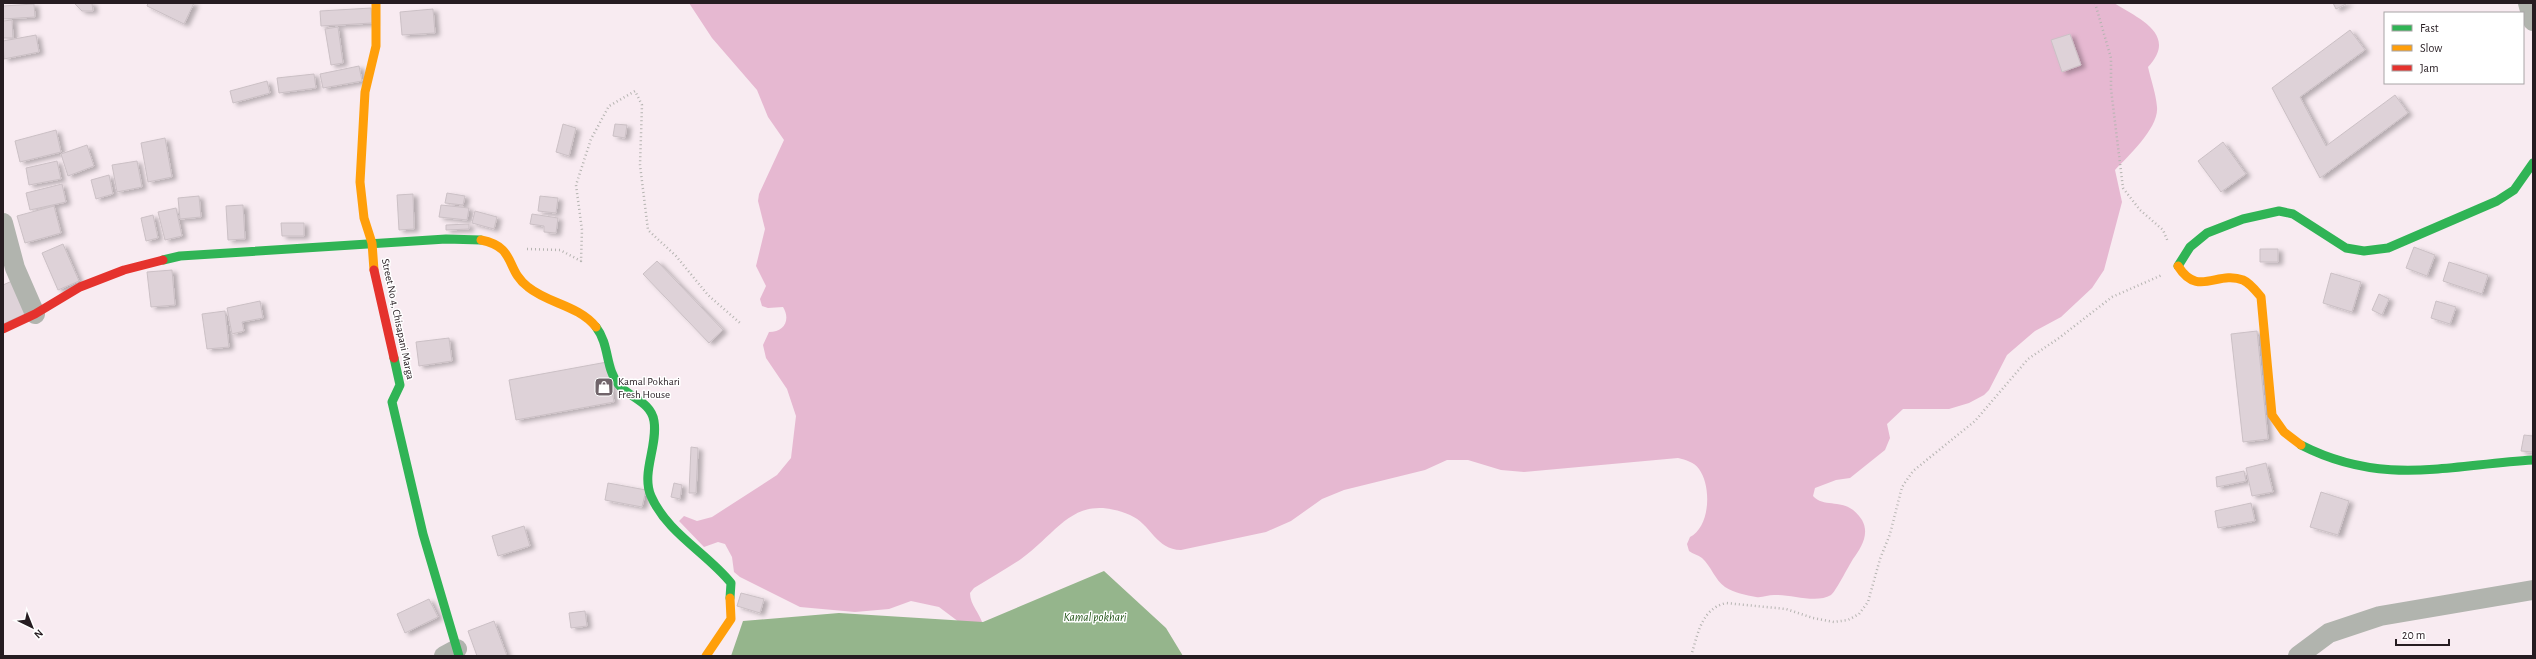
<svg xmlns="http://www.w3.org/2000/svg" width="2536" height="659" font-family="'Alegreya Sans',sans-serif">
<defs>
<filter id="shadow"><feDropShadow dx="4.5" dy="2.5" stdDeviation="2" flood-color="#0004"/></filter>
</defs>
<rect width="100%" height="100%" fill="#f8ebf1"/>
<path fill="#e6b8d1" d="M 689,3 L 2114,3 C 2140,19 2178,35 2148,67 C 2151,80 2156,94 2157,107 C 2159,128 2128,156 2115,170 L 2122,202 L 2104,270 L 2092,288 L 2061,317 L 2035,331 L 2007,355 L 1989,390 L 1984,395 L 1969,403 L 1949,409 L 1903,409 L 1887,424 L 1890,438 L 1885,450 L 1850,478 L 1836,480 L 1815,488 L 1813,496 C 1826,510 1846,495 1862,520 C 1870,534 1861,548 1853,559 C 1848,567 1836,591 1831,595 C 1816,604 1791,594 1774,595 C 1768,595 1762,598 1756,597 C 1746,595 1734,593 1725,587 C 1715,580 1711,566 1702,558 C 1698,555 1693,554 1689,551 L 1687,544 L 1690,537 C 1710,527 1712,487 1699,469 C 1694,462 1686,460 1678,458 L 1524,472 L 1501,470 L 1468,460 L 1447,460 L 1425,470 L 1344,490 L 1322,499 L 1291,521 L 1266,532 L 1181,550 C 1156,550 1151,524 1130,515 C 1074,492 1060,531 1021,559 C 1006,569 990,578 974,588 L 970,593 C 970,605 980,613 983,625 L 967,628 L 939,607 L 911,601 L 889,609 L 855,612 L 800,607 L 740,577 L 734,572 L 732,557 L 725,544 L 718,542 L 704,547 L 679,521 L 684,516 L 697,521 L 712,517 L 777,475 L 791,458 L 796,416 L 787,389 L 766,358 L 763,345 L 769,332 C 784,332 791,320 783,307 L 768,308 L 762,306 L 760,299 L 766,286 L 756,266 L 765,229 L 758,201 L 759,194 L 784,140 L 768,117 L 757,90 L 712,38 Z"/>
<path fill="#95b58c" d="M 1104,571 L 1166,628 L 1183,656 L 731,656 L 743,621 L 839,613 L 983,622 Z"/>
<path fill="#ded2d8" stroke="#cbc0c5" filter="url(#shadow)" d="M 74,3 L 92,3 L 93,11 L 82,11 Z
M 148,3 L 194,3 L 184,24 L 147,6 Z
M 2333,3 L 2348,3 L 2336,9 Z
M 34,4 L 35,17 L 3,19 L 3,6 Z
M 371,8 L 372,23 L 321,26 L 320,11 Z
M 433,9 L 435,33 L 402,35 L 400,12 Z
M 12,20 L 13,38 L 3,38 L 3,21 Z
M 338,27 L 343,63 L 331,65 L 325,29 Z
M 2350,30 L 2365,50 L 2300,97 L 2326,146 L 2395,95 L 2408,113 L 2320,178 L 2272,88 Z
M 2070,34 L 2081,65 L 2062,72 L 2051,40 Z
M 36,35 L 39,52 L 4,59 L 3,41 Z
M 359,66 L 362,81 L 323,88 L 320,74 Z
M 314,74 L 316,88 L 279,93 L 277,78 Z
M 267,81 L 270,93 L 233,103 L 230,91 Z
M 563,124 L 576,128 L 569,156 L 556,152 Z
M 615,124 L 627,125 L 625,138 L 613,136 Z
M 56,130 L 61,152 L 20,162 L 15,141 Z
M 165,138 L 172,177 L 148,182 L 141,143 Z
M 2223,142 L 2246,174 L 2221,192 L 2198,161 Z
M 87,145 L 94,166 L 68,176 L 61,154 Z
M 57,161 L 61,179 L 29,185 L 26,168 Z
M 137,161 L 142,187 L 117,192 L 112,165 Z
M 109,175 L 113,194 L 96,199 L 91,180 Z
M 62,184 L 66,202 L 30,210 L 26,193 Z
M 447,193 L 465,196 L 463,205 L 445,203 Z
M 413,194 L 414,229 L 399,230 L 397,195 Z
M 199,196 L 201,217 L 180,219 L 178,198 Z
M 540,196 L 558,198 L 556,213 L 538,211 Z
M 243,205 L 245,239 L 228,240 L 226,206 Z
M 441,205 L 469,208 L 467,220 L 439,217 Z
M 54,206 L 61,233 L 25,243 L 17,216 Z
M 176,208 L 182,236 L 165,240 L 158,212 Z
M 475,211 L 497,217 L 494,229 L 472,223 Z
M 532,214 L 558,218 L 556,233 L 544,232 L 544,226 L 530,224 Z
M 153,215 L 158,238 L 146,241 L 141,218 Z
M 281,223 L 304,223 L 304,236 L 282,236 Z
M 469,224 L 469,229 L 446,230 L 446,225 Z
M 63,244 L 79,281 L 58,290 L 42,253 Z
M 2414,247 L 2435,255 L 2427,276 L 2406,268 Z
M 2260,249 L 2278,249 L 2278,262 L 2260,262 Z
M 657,261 L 723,330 L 709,343 L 643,274 Z
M 2449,262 L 2488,275 L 2482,294 L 2443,281 Z
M 172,270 L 175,305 L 151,307 L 147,272 Z
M 2331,273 L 2361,282 L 2352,312 L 2323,303 Z
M 12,281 L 27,313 L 3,324 L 3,285 Z
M 2379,294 L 2389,299 L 2382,315 L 2372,310 Z
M 260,301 L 263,318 L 242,322 L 244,331 L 232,334 L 227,308 Z
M 2436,301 L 2456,307 L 2450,324 L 2431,318 Z
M 225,311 L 229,347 L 207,349 L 202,314 Z
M 2257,331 L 2268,439 L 2243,442 L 2231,334 Z
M 449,338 L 452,361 L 419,366 L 416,342 Z
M 607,362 L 614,402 L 516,420 L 509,380 Z
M 2524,435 L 2533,436 L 2533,452 L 2521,451 Z
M 691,447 L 698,448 L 696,493 L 689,493 Z
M 2266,463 L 2273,492 L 2252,496 L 2246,468 Z
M 2244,471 L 2246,481 L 2217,487 L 2216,477 Z
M 608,483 L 646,490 L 642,507 L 605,500 Z
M 674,483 L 682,485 L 680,499 L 671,497 Z
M 2321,492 L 2349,501 L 2338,535 L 2310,527 Z
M 2251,503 L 2255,521 L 2218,528 L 2215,511 Z
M 524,526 L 530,546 L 498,556 L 492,536 Z
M 741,593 L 764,599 L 760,613 L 737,606 Z
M 429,599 L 438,617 L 405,633 L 397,614 Z
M 585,611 L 587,626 L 571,628 L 569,613 Z
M 494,621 L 507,656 L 477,656 L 468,631 Z"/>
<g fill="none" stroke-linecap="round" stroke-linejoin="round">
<path stroke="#b5b4b1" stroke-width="2.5" stroke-dasharray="1 3" stroke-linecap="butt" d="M 2095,3 L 2111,58 L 2111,89 L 2123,188 L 2140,210 L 2163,230 L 2168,242
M 527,249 L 560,250 L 581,261 L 582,230 L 576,185 L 591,139 L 609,106 L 635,91 L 642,105 L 640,165 L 648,230 L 676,256 L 708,295 L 740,323
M 1691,656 C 1698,634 1701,609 1726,603 L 1786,609 L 1813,618 L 1834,622 L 1848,620 L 1859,614 L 1868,602 L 1880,559 L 1890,534 L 1902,487 L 1913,471 L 1975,421 L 2028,359 L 2059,338 L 2112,297 L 2162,275"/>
<path stroke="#b1b4ae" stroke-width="20" d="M 2528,3 L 2533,21
M 3,223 L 15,268 L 35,314
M 444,656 L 457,649
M 2298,656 L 2329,633 L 2380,616 L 2533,590"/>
<path stroke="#30b455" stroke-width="9" d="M 163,260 L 180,256 L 446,239 L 481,240
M 2178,266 L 2190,247 L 2207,233 L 2243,219 L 2279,211 L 2293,214 L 2346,248 L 2364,251 L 2388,248 L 2497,201 L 2514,190 L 2533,163
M 596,327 C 610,345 605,369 619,385 C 630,398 651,402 654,421 C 658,446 641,473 651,496 C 667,533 707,553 731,583 L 730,598
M 394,358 L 400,385 L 392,402 L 423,534 L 459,656
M 2301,445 C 2383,487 2448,465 2533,460"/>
<path stroke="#ff9f0a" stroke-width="9" d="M 481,240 C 517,247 505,270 528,287 C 549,304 578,305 596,327
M 2178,266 C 2198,298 2217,270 2243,280 C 2250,283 2256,291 2261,297 L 2272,415 L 2284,432 L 2301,445
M 374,270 L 372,243 L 364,218 L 360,182 L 365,92 L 376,46 L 376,3
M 706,656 L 731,619 L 730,598"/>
<path stroke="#e5322d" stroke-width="9" d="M 374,270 L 394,358
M 3,329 L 35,314 L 80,287 L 124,270 L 163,260"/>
</g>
<defs>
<g id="shop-square" transform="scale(1)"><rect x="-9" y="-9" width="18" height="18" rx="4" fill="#70646a" stroke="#fff"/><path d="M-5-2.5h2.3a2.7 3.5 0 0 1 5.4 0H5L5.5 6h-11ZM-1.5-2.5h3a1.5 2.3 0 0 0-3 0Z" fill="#fff"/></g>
</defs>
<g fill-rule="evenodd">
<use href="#shop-square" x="604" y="387"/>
</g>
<g text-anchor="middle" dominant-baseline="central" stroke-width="3" stroke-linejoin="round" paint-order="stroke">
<g font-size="11" fill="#261c21" stroke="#fff">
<text transform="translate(398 319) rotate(78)">Street No 4, Chisapani Marga</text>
</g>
<g font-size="11" fill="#261c21" stroke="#fff" text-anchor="start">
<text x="618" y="381">Kamal Pokhari<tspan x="618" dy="13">Fresh House</tspan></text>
</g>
<g font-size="12" font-style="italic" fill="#225517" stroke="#fff">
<text x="1095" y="617">Kamal pokhari</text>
</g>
</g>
<rect width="2536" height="659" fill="none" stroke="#261c21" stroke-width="8"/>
<rect x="2384" y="12" width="140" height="72" fill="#ffffff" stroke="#a8a4a6"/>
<rect x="2392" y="25" width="20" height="6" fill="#30b455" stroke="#a8a4a6"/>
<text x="2420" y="32" font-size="12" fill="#261c21">Fast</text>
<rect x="2392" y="45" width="20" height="6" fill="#ff9f0a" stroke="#a8a4a6"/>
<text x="2420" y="52" font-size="12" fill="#261c21">Slow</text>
<rect x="2392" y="65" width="20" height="6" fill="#e5322d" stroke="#a8a4a6"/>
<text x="2420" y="72" font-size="12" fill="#261c21">Jam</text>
<g transform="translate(32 627) rotate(137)" stroke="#ffffff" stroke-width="3" paint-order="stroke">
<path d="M0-3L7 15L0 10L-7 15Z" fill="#261c21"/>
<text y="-6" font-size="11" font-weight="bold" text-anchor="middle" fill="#261c21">N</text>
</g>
<path d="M2396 639v6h53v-6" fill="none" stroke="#261c21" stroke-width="2"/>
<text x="2402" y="639" font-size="12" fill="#261c21" stroke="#ffffff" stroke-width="3" paint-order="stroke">20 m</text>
</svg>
